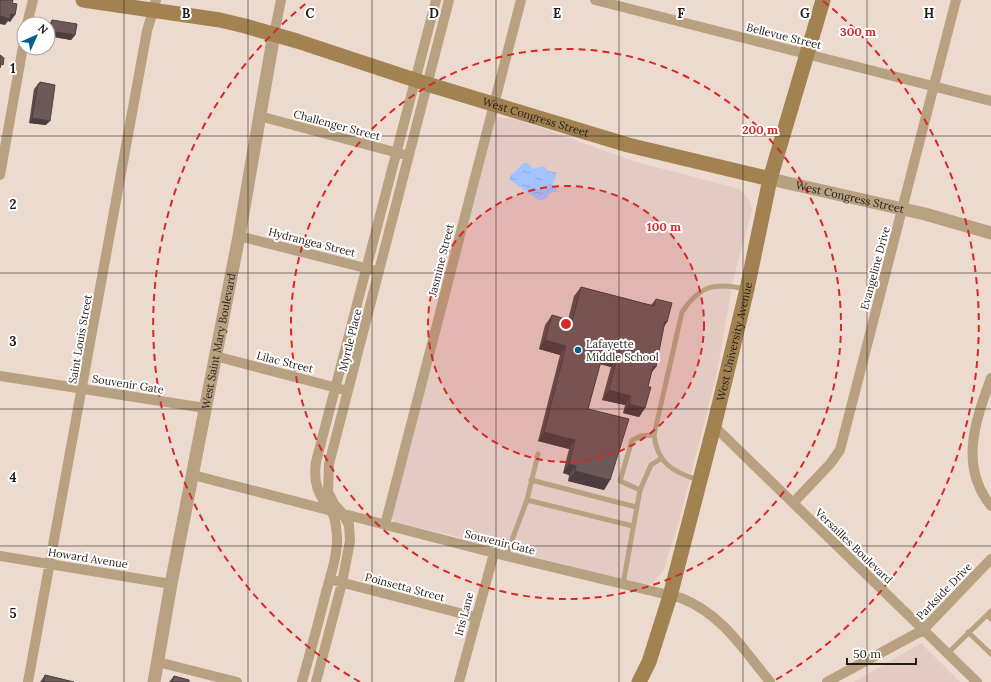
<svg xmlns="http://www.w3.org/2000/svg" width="991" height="682" font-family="Lora,serif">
<defs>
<pattern id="water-ripples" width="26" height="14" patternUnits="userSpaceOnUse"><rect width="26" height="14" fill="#a2c3ff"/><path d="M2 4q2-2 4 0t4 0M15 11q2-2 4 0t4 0" fill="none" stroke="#8ba7da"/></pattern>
</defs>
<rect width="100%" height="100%" fill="#ecdace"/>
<path fill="#e3cac3" d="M 496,117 L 513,119 L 547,130 L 633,161 L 739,189 L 747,197 L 750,202 L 752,210 L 733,280 L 717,373 L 679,521 L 663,571 L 653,583 L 648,585 L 615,579 L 515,551 L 395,522 L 391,517 L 494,119 Z
M 921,643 L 960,682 L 854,682 Z"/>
<path fill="url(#water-ripples)" d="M 524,163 L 528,163 L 533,169 L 544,166 L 548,171 L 557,173 L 552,185 L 556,187 L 557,192 L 550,193 C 547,198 546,200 539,200 L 510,180 L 510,176 Z"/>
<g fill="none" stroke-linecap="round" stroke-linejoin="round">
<path stroke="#b7a181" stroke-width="5" d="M 654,435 L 641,436 L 632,440 L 620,481 L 640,490 L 651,465 L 662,458
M 538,454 L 527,500 L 633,526
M 531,480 L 636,507
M 698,480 C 673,472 657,463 654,435 L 682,312 C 700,285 715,282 746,289
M 506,556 L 527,500
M 623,584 L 640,490
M 987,615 L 991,619
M 968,632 L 991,654
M 947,654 L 991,611"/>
<path stroke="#b7a181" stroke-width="10" d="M 595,0 L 991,101
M 27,24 L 33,0
M 274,34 L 281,0
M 259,116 L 402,154
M 0,175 L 24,41
M 239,236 L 373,270
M 215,356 L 341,389
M 0,376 L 205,408
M 991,378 C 975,422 959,466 991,506
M 714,426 L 977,682
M 193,475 L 506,556 L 681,598 C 722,614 743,649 770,682
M 793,503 L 830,464 L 840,450 L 956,0
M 385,525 L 521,0
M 0,556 L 171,584
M 336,581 L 475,617
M 158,662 L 237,682
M 28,682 L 147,31 L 156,0
M 302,682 C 310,653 318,625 325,596 C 330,577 338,555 337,536 C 336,528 336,516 330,510 C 318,494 313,483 316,462 L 436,0
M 316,682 L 342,583 L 350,541 L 349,525 L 343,514 L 334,504 L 328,492 L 329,464 L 449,0
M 459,682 L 494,553
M 827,682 L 923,630 L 991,559"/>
<g stroke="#b7a181" stroke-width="13">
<path id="s1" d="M 770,179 L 925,214 L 991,233"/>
<path id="s2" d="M 154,682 L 171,584 L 239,236 L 274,34"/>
</g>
<g stroke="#a38251" stroke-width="15">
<path id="s3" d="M 83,0 L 220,20 L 245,26 L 297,41 L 427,84 L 628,145 L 770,179"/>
<path id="s4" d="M 639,682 L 649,662 L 670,596 L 714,426 L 747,289 L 770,179 L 823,0"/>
</g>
</g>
<path fill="#5e4d4c" d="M 52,20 L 75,35 L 71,40 L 48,36 L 48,29 L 49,24 Z
M 40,82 L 46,125 L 29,123 L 34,89 Z
M 581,287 L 651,305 L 656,299 L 667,322 L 663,328 L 648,387 L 645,408 L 639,417 L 623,413 L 625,405 L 602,400 L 611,367 L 600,364 L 588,409 L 610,480 L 604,490 L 568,481 L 569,475 L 563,473 L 569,449 L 538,441 L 560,355 L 539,349 L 545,325 L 552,315 L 568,320 L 574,296 Z
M 45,675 L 74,682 L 40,682 Z
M 174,676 L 189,682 L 169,682 Z"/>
<path fill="#4c3e3e" d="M 11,14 L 15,15 L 10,22 L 8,21 L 5,25 L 0,24 L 0,16 Z
M 50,31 L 75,35 L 71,40 L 48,36 L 48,34 Z
M 32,118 L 50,121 L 46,125 L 29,123 Z
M 665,321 L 667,322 L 661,331 Z
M 545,340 L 566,346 L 560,355 L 539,349 Z
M 603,354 L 617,357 L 611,367 L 596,363 Z
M 653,366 L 656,367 L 649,376 Z
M 609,390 L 631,396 L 625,405 L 602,400 Z
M 629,404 L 645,408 L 639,417 L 623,413 Z
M 544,432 L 575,440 L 569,449 L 538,441 Z
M 569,464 L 576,466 L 569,475 L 563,473 Z
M 575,471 L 610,480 L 604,490 L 568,481 Z"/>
<path fill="#6d5958" stroke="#4c3e3e" d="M 0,0 L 13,0 L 12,3 L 17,4 L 15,15 L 11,14 L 10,19 L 0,16 Z
M 52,20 L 77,24 L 75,35 L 50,31 Z
M 0,55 L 4,58 L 3,65 L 1,64 L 0,68 Z
M 40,82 L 55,85 L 50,121 L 32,118 L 38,84 L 40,84 Z
M 581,287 L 654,306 L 656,299 L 672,303 L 667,322 L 665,321 L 656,367 L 653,366 L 648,387 L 651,387 L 645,408 L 629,404 L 631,396 L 609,390 L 617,357 L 603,354 L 588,409 L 629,419 L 610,480 L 575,471 L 576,466 L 569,464 L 575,440 L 544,432 L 566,346 L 545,340 L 552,315 L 572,321 Z
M 45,675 L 74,682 L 44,682 Z
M 174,676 L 189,680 L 189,682 L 172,682 Z"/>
<path fill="none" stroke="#231c18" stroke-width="1" stroke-opacity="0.55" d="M 124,0 L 124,682M 248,0 L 248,682M 372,0 L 372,682M 496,0 L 496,682M 619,0 L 619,682M 743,0 L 743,682M 867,0 L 867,682M 0,136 L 991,136M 0,273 L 991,273M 0,409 L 991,409M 0,546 L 991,546"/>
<circle cx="566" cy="324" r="138" fill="#d62828" fill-opacity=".12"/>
<g fill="none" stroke="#d62828" stroke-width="2" stroke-dasharray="7 5">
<circle cx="566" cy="324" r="138"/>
<circle cx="566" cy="324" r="275"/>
<path d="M360 682A413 413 0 0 1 309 1M823 1A413 413 0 0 1 772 682"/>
</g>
<circle fill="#055e90" stroke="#fff" stroke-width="1.5" cx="578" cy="350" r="4"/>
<g text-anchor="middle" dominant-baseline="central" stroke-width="4" stroke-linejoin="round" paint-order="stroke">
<g font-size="11" fill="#231c18" stroke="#fff">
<text transform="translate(784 36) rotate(14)">Bellevue Street</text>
<text stroke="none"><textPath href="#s3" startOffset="469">West Congress Street</textPath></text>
<text transform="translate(337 125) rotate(15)">Challenger Street</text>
<text stroke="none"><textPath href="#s1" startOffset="82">West Congress Street</textPath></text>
<text transform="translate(312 242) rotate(14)">Hydrangea Street</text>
<text transform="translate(441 260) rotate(-76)">Jasmine Street</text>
<text transform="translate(875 268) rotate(-75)">Evangeline Drive</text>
<text transform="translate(80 339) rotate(-80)">Saint Louis Street</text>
<text transform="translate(350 340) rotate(-76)">Myrtle Place</text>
<text stroke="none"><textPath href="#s2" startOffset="347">West Saint Mary Boulevard</textPath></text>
<text stroke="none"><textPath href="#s4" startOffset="354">West University Avenue</textPath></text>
<text transform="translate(285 362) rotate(14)">Lilac Street</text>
<text transform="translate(128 384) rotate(9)">Souvenir Gate</text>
<text transform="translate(500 542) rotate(14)">Souvenir Gate</text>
<text transform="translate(854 546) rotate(44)">Versailles Boulevard</text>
<text transform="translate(88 558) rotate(9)">Howard Avenue</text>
<text transform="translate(405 587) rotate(15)">Poinsetta Street</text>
<text transform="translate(944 591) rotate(-46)">Parkside Drive</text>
<text transform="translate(464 614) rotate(-75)">Iris Lane</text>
</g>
<g font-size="11" fill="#231c18" stroke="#fff" text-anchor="start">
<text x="586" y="344">Lafayette<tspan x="586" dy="13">Middle School</tspan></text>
</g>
</g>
<g font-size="13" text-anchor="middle" font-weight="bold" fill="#231c18" stroke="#fff" stroke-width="4" stroke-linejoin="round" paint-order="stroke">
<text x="186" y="18">B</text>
<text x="310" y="18">C</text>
<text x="434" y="18">D</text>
<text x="557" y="18">E</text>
<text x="681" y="18">F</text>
<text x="805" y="18">G</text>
<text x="929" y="18">H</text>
<text x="13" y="73">1</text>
<text x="13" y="209">2</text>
<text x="13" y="346">3</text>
<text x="13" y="482">4</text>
<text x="13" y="618">5</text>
</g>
<circle cx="566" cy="324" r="6" fill="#d62828" stroke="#fff" stroke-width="2"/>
<g font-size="12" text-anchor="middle" font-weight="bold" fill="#d62828" stroke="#fff" stroke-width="4" stroke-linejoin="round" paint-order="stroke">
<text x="858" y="36">300 m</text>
<text x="760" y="134">200 m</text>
<text x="664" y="231">100 m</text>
</g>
<g transform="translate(36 36) rotate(45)"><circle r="19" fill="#ffffff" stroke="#a7a4a3"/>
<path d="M0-3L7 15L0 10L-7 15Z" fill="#055e90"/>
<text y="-6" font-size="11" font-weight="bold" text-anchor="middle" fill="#231c18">N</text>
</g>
<path d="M847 658v6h69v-6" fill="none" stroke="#231c18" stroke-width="2"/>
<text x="853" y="658" font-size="12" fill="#231c18" stroke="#ffffff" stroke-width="3" paint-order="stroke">50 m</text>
</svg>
